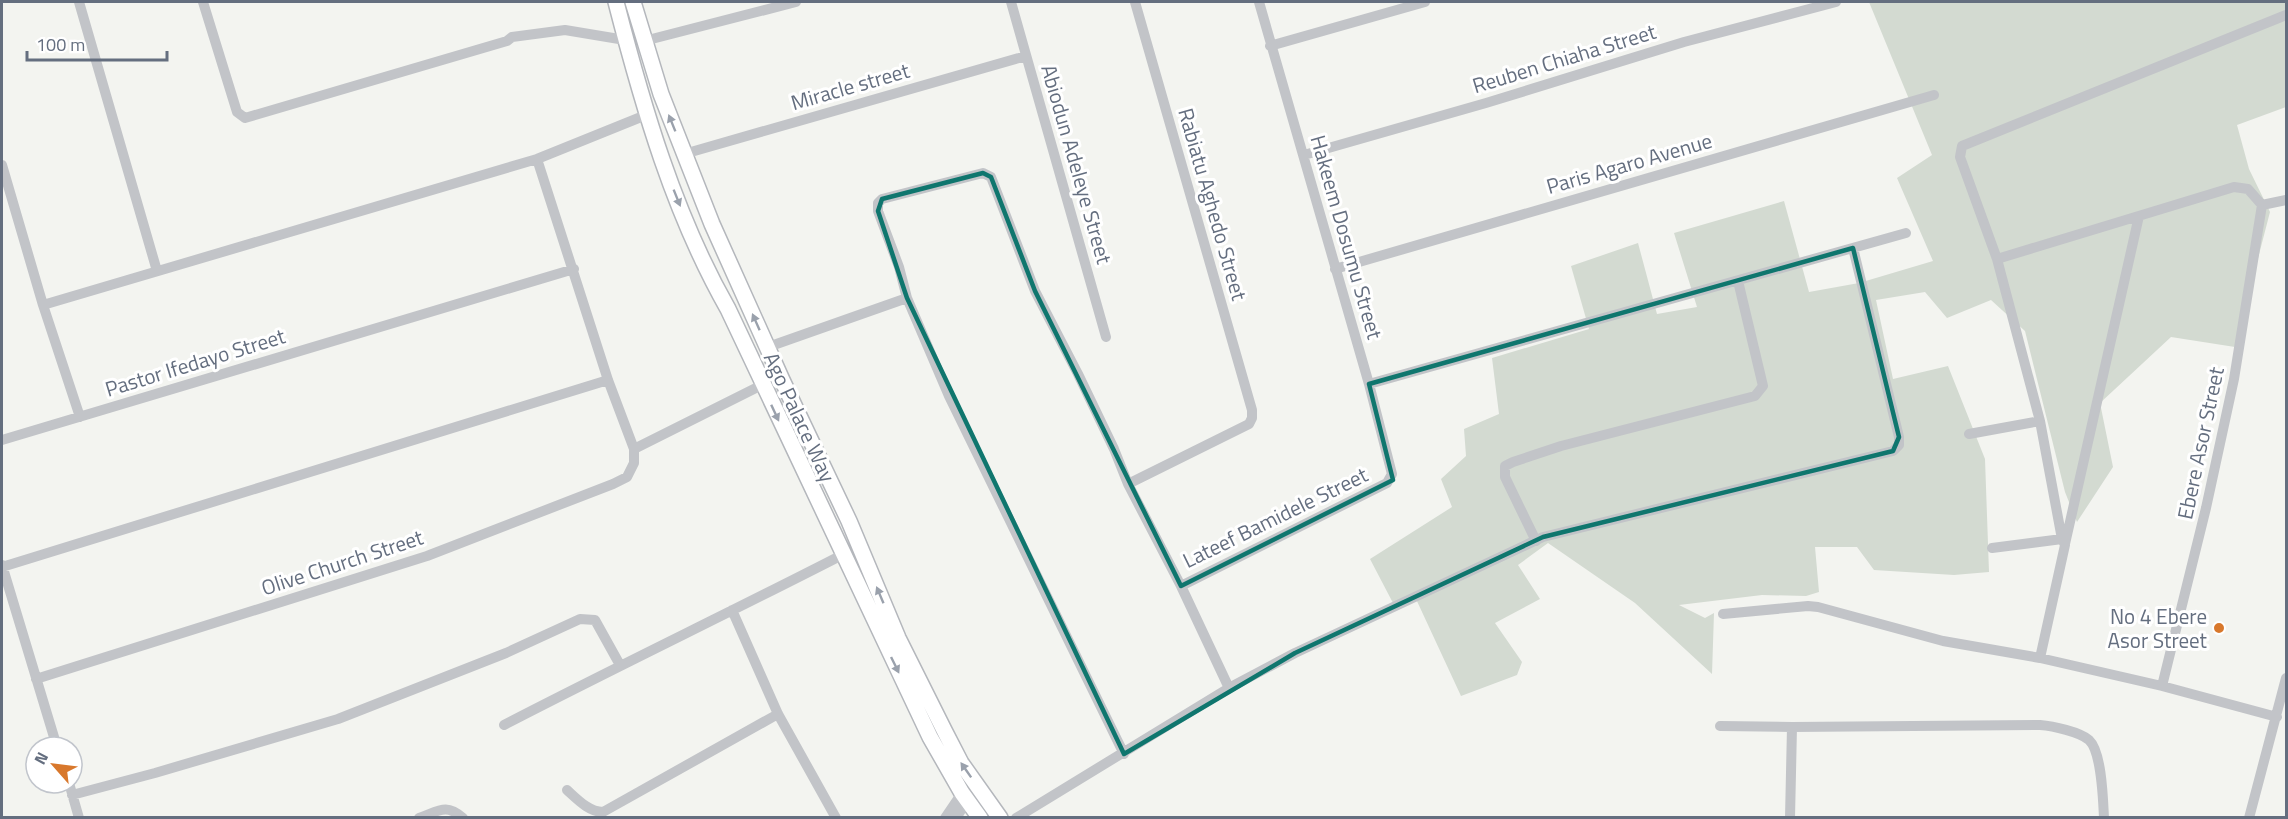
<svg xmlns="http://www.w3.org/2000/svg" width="2288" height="819" font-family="'Titillium Web',sans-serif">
<rect width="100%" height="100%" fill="#f3f4f0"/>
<path fill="#d3dad1" d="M 1869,2 L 2286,2 L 2286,107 L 2237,125 L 2249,169 L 2270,212 L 2235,347 L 2171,337 L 2100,403 L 2113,467 L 2077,522 L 2065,492 L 2025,331 L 1991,300 L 1947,318 L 1925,292 L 1876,300 L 1893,379 L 1948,366 L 1985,459 L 1989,572 L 1954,575 L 1874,570 L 1857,547 L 1815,547 L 1819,592 L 1806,596 L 1762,595 L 1679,605 L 1705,618 L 1714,613 L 1712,674 L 1635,603 L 1548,543 L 1518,565 L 1540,599 L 1495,623 L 1522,662 L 1517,675 L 1461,696 L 1416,599 L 1393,603 L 1370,559 L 1452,507 L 1441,479 L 1466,456 L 1464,429 L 1499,414 L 1492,358 L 1589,329 L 1571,266 L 1638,243 L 1657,314 L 1697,307 L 1674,233 L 1784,201 L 1809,292 L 1859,283 L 1933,261 L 1897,178 L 1932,155 Z"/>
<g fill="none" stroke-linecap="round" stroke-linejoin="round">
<g stroke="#b4b7bc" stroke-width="18">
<path id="secondary" d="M 616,2 C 643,107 674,214 728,309 L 930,737 L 962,793 L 980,818
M 633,2 L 661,94 L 712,224 L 782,380 L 849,521 L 898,638 L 944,730 L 961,763 L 1000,818"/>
</g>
<path stroke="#c2c4c8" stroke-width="10" d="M 79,2 L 157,271
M 203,2 L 237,112 L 245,118 L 507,41 L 512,37 L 565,30 L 625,40
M 1011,2 L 1106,337
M 644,41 L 796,2
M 1270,46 L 1425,2
M 684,154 L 1026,56
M 1304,155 L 1486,103 L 1684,42 L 1836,2
M 2,165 L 43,305 L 80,417
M 1997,259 L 2234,187 L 2248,189 L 2262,205 L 2286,200
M 1335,269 L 1934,95
M 43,305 L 537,159 L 646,115
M 768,347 L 907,298
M 1369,384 L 1906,233
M 1969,434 L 2040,421
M 2,440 L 574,269
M 634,449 L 762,385
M 1128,484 L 1249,424 L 1252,418 L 1252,410 L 1135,2
M 1536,541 L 1505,477 L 1505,466 L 1513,462 L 1561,446 L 1755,396 L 1763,386 L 1738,281
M 2065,544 L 2139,216
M 1992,548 L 2062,539
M 2,565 L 57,747
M 2,567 L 608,380
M 1181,586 L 1387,483 L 1392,474 L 1369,384 L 1259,2
M 732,610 L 778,714 L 836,818
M 1723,614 L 1808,606 L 1818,607 L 1943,641 L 2040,658 L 2162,686 L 2277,717
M 2040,658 L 2065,545 L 2062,539 L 2040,421 L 1997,259 L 1960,157 L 1962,146 L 2286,15
M 36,679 L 427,556 L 613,484 L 627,477 L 634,463 L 634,449 L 608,380 L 537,159
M 2162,686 L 2206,508 L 2234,379 L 2262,205
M 504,725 C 616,667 731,612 844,554
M 1720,726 L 1792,727 L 1790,818
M 1792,727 L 2040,725 C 2053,726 2080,732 2089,740 C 2102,752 2103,800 2104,818
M 1124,754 L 949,396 L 907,298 L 899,267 L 878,211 L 878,203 L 882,199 L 983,173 L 991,177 L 1035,291 L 1078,374 L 1114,449 L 1128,484 L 1181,586 L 1229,688
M 69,783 L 79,818
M 567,790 C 577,799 589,812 603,812 L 778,714
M 72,795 L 155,773 L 338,719 L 506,653 L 580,619 L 595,620 L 620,665
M 419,818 C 439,811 446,803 463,818
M 945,818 L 962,793
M 956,818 L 967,801
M 1016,818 L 1229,688 L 1295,653 L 1543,537 L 1893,451 L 1899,445 L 1899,437 L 1853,248
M 2249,818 L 2286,678"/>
<use href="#secondary" stroke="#fff" stroke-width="15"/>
</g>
<defs><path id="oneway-solid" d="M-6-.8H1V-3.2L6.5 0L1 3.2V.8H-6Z" transform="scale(1.5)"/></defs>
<g fill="#9aa1ac">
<use href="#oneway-solid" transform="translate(672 123) rotate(-112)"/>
<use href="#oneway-solid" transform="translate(677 198) rotate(68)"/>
<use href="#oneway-solid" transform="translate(756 322) rotate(-114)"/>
<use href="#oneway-solid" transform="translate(775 413) rotate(65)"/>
<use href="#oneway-solid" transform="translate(880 595) rotate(-113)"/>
<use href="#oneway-solid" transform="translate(895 665) rotate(64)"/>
<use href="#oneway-solid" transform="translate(966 770) rotate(-125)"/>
</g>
<path fill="none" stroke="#0f766e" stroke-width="4.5" stroke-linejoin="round" d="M 983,173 L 991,177 L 1035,291 L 1181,586 L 1393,480 L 1369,384 L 1853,248 L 1899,437 L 1893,451 L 1543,537 L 1295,653 L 1124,754 L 907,298 L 878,211 L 882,199 Z"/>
<circle fill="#d8782c" stroke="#fff" stroke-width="2" cx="2219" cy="628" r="6"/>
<g text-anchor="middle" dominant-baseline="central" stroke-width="6" stroke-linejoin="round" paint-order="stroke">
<g font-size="21" fill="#646e7f" stroke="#fff">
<text transform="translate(1564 58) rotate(-17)">Reuben Chiaha Street</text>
<text transform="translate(850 86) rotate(-16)">Miracle street</text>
<text transform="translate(1629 163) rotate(-16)">Paris Agaro Avenue</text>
<text transform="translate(1077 164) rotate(74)">Abiodun Adeleye Street</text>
<text transform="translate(1213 204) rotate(74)">Rabiatu Aghedo Street</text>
<text transform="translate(1347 237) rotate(74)">Hakeem Dosumu Street</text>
<text transform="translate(195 362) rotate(-17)">Pastor Ifedayo Street</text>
<text transform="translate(800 417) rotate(65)">Ago Palace Way</text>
<text transform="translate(2200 443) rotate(-78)">Ebere Asor Street</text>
<text transform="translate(1275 517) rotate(-26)">Lateef Bamidele Street</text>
<text transform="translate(342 562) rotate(-18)">Olive Church Street</text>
</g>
<g font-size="21" fill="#646e7f" stroke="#fff" text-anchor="end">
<text x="2207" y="616">No 4 Ebere<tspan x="2207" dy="24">Asor Street</tspan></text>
</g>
</g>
<rect width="2288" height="819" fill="none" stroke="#646e7f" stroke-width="6"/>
<g transform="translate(54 765) rotate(298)"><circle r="28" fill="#ffffff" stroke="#c1c5cc" stroke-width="1.5"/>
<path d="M0-4.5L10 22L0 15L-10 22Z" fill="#d8782c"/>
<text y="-9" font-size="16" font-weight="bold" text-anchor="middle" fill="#646e7f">N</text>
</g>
<path d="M27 51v9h140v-9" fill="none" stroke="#646e7f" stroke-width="3"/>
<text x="36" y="51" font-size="18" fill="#646e7f" stroke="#ffffff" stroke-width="4.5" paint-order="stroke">100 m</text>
</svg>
